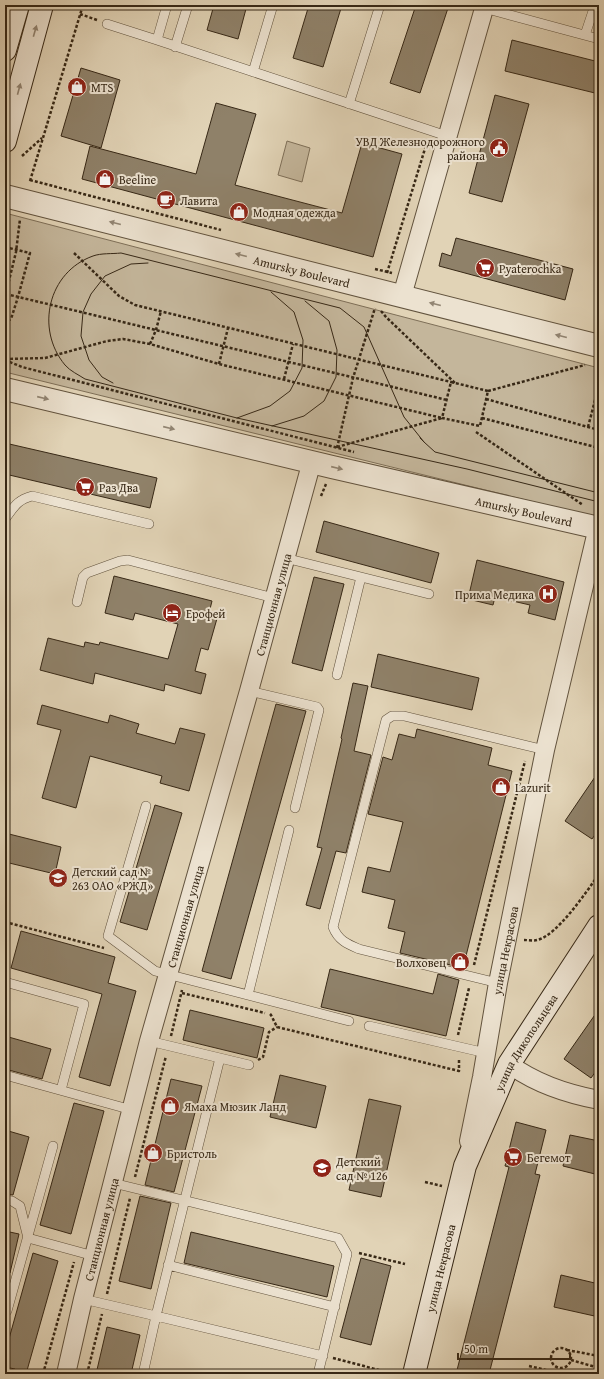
<svg xmlns="http://www.w3.org/2000/svg" width="604" height="1379" font-family="'Gentium Book Plus',serif">
<rect width="100%" height="100%" fill="#e1d3b6"/>
<filter id="stains"><feTurbulence type="fractalNoise" baseFrequency=".005" numOctaves="4"/><feColorMatrix values="0 0 0 0 .2 0 0 0 0 .09 0 0 0 0 .02 0 0 0 .5 -.17"/></filter>
<radialGradient id="worn" r=".72"><stop offset=".6" stop-color="#630" stop-opacity="0"/><stop offset="1" stop-color="#630" stop-opacity=".3"/></radialGradient>
<path fill="#c4b69b" stroke="#7e6f58" d="M 287,141 L 310,148 L 302,182 L 278,175 Z
M 5,213 L 599,368 L 599,518 L 5,372 Z"/>
<path fill="#8f8169" stroke="#372816" d="M 214,5 L 247,5 L 238,39 L 207,30 Z
M 309,5 L 342,5 L 323,67 L 293,58 Z
M 416,5 L 449,5 L 420,93 L 390,83 Z
M 512,40 L 599,62 L 599,94 L 505,71 Z
M 81,68 L 120,80 L 101,148 L 61,136 Z
M 495,95 L 529,104 L 502,202 L 469,193 Z
M 216,103 L 256,114 L 235,185 L 342,213 L 362,143 L 402,154 L 373,257 L 82,179 L 90,146 L 196,174 Z
M 456,238 L 573,269 L 565,300 L 439,266 L 442,253 L 451,256 Z
M 5,443 L 157,478 L 150,508 L 5,474 Z
M 324,521 L 439,553 L 431,583 L 316,552 Z
M 477,560 L 564,582 L 555,620 L 528,613 L 530,605 L 495,597 L 493,605 L 468,599 Z
M 114,576 L 212,601 L 209,613 L 218,615 L 208,650 L 201,648 L 195,671 L 206,674 L 201,694 L 165,684 L 164,691 L 95,673 L 93,684 L 40,670 L 48,638 L 84,647 L 85,642 L 99,645 L 100,642 L 168,659 L 178,624 L 135,613 L 133,620 L 105,613 Z
M 314,577 L 344,584 L 322,671 L 292,663 Z
M 378,654 L 479,678 L 472,710 L 371,687 Z
M 353,683 L 368,686 L 354,751 L 371,755 L 346,853 L 336,851 L 320,909 L 306,905 L 322,848 L 317,847 L 342,739 L 341,738 Z
M 276,704 L 306,711 L 231,979 L 202,971 Z
M 42,705 L 108,723 L 110,715 L 139,724 L 136,733 L 175,744 L 180,728 L 205,734 L 189,791 L 160,783 L 162,776 L 90,756 L 76,808 L 42,798 L 61,730 L 37,724 Z
M 417,729 L 492,748 L 488,765 L 512,771 L 463,968 L 400,953 L 405,932 L 388,928 L 395,900 L 362,892 L 368,867 L 390,872 L 403,822 L 368,814 L 383,757 L 392,760 L 399,734 L 415,738 Z
M 599,771 L 599,829 L 592,839 L 565,821 Z
M 155,805 L 182,813 L 147,930 L 120,922 Z
M 5,833 L 61,847 L 55,874 L 5,862 Z
M 21,931 L 115,957 L 108,983 L 136,991 L 110,1086 L 79,1077 L 102,994 L 11,968 Z
M 330,969 L 433,994 L 438,974 L 459,980 L 446,1036 L 321,1007 Z
M 599,1009 L 599,1067 L 591,1078 L 564,1059 Z
M 190,1010 L 264,1028 L 257,1058 L 183,1040 Z
M 5,1036 L 51,1049 L 42,1079 L 5,1069 Z
M 280,1075 L 326,1086 L 316,1128 L 270,1117 Z
M 171,1079 L 202,1086 L 174,1192 L 145,1185 Z
M 369,1099 L 401,1106 L 381,1197 L 349,1190 Z
M 74,1103 L 104,1111 L 71,1234 L 40,1225 Z
M 516,1122 L 546,1130 L 535,1174 L 540,1175 L 489,1374 L 456,1374 L 509,1167 L 505,1166 Z
M 5,1130 L 29,1137 L 13,1195 L 5,1194 Z
M 570,1135 L 599,1141 L 599,1175 L 563,1166 Z
M 140,1196 L 171,1203 L 151,1289 L 119,1281 Z
M 5,1231 L 19,1234 L 10,1273 L 5,1272 Z
M 191,1232 L 334,1266 L 327,1297 L 184,1263 Z
M 33,1253 L 58,1261 L 26,1374 L 13,1374 L 15,1369 L 5,1367 L 5,1353 Z
M 361,1258 L 391,1266 L 371,1345 L 340,1337 Z
M 561,1275 L 599,1284 L 599,1317 L 554,1307 Z
M 107,1327 L 140,1335 L 131,1374 L 96,1374 Z"/>
<g fill="none" stroke-linecap="round" stroke-linejoin="round">
<g stroke="#62533e" stroke-width="10">
<path id="service" d="M 167,5 L 157,40 L 447,136
M 484,8 L 599,39
M 107,24 L 157,40
M 585,35 L 595,5
M 175,47 L 188,5
M 253,72 L 273,5
M 349,104 L 380,5
M 5,519 C 14,507 17,500 32,496 L 149,524
M 285,558 L 429,594
M 77,602 L 83,577 L 87,573 L 120,561 L 128,560 L 274,598
M 337,675 L 361,577
M 249,691 L 317,707 L 319,710 L 295,808
M 146,806 L 108,936 L 155,971 L 349,1021
M 5,982 L 84,1004 L 61,1090
M 498,983 L 359,949 C 347,944 338,940 333,927 L 386,720 L 392,716 L 404,716 L 545,750
M 248,995 L 289,830
M 369,1026 L 486,1053
M 149,1041 L 249,1065
M 220,1058 L 156,1316 L 323,1356
M 5,1075 L 132,1110
M 113,1183 L 338,1238 L 347,1254 L 318,1374
M 5,1200 L 12,1201 L 20,1206 L 28,1238 L 94,1256
M 168,1265 L 335,1307
M 83,1299 L 156,1316 L 143,1374
M 7,1311 L 53,1146"/>
</g>
<g stroke="#62533e" stroke-width="20">
<g id="minor">
<path d="M 402,296 L 485,5"/>
<path d="M 509,1064 C 536,1084 567,1094 599,1100"/>
<path id="s1" d="M 469,1141 L 482,1077 L 498,983 L 545,750 L 598,527"/>
<path id="s2" d="M 66,1374 L 83,1299 L 149,1041 L 249,691 L 312,461"/>
</g>
</g>
<g stroke="#62533e" stroke-width="24">
<g id="tertiary">
<path id="s3" d="M 5,196 L 599,346"/>
<path id="s4" d="M 5,389 L 332,467 L 599,528"/>
</g>
</g>
<g stroke="#372816" stroke-width="24">
<g id="secondary">
<path d="M 5,50 L 18,5"/>
<path d="M 5,141 L 42,5"/>
<path id="s5" d="M 414,1374 L 465,1166 L 509,1064 L 599,926"/>
</g>
</g>
<path stroke="#372816" stroke-width="2.5" stroke-dasharray="3 2" stroke-linecap="butt" d="M 80,14 L 97,20
M 22,156 L 42,138
M 30,180 L 221,230
M 30,181 L 83,5
M 5,247 L 30,253 L 18,297 L 11,319 L 5,322
M 74,253 L 119,296 L 135,305 L 451,382
M 375,269 L 392,273
M 387,273 L 427,142
M 6,294 L 447,400
M 5,297 L 16,252 L 20,219
M 381,311 L 386,317 L 455,383
M 150,344 L 156,330 L 161,311
M 5,359 L 45,358 L 107,341 L 123,339 L 150,344 L 219,364 L 442,418 L 337,447
M 5,360 L 22,367 L 354,452
M 219,364 L 228,328
M 284,379 L 293,344
M 451,382 L 488,391 L 480,426 L 442,418 Z
M 488,391 L 585,365
M 486,399 L 599,430
M 482,418 L 599,448
M 588,427 L 599,385
M 476,432 L 583,505
M 337,448 L 353,378 L 375,308
M 321,496 L 326,484
M 5,922 L 104,948
M 5,930 L 7,922
M 524,940 C 528,940 533,941 537,940 C 557,936 587,891 599,874
M 474,965 L 525,761
M 182,993 L 265,1013
M 270,1014 L 271,1015 L 277,1027 L 459,1071 L 459,1058
M 458,1035 L 469,988
M 171,1036 L 182,990
M 258,1060 L 263,1057 L 269,1032 L 277,1027
M 135,1177 L 166,1056
M 425,1182 L 442,1186
M 359,1253 L 405,1264
M 107,1294 L 130,1198
M551 1358a10 10 0 1 1 20 0a10 10 0 1 1-20 0Z
M 567,1350 L 599,1356
M 333,1358 L 379,1370
M 571,1360 L 599,1368
M 529,1366 L 563,1374
M 43,1374 L 74,1262
M 87,1374 L 102,1314"/>
<use href="#service" stroke="#ece2d0" stroke-width="9"/>
<use href="#minor" stroke="#ece2d0" stroke-width="18"/>
<use href="#tertiary" stroke="#ece2d0" stroke-width="22"/>
<use href="#secondary" stroke="#ece2d0" stroke-width="22"/>
<path stroke="#372816" stroke-width="1" d="M 113,383 L 102,377 L 89,360 L 81,336 L 83,312 L 91,294 L 105,276 L 131,264 L 148,263
M 237,418 L 270,406 L 290,391 L 302,368 L 303,340 L 294,312 L 271,292
M 272,426 L 304,416 L 324,401 L 336,377 L 337,350 L 329,321 L 305,301
M 420,438 L 424,442 L 435,452 L 599,493
M 424,442 L 404,417 L 364,327 L 340,308 L 121,253 C 112,254 101,253 93,256 C 48,272 35,329 65,365 C 70,371 79,375 85,379 L 237,418 L 467,469 L 599,502"/>
</g>
<defs><path id="oneway-solid" d="M-6-.8H1V-3.2L6.5 0L1 3.2V.8H-6Z"/></defs>
<g fill="#928573">
<use href="#oneway-solid" transform="translate(35 31) rotate(-74)"/>
<use href="#oneway-solid" transform="translate(19 89) rotate(-75)"/>
<use href="#oneway-solid" transform="translate(115 223) rotate(-166)"/>
<use href="#oneway-solid" transform="translate(241 255) rotate(-166)"/>
<use href="#oneway-solid" transform="translate(435 304) rotate(-166)"/>
<use href="#oneway-solid" transform="translate(561 336) rotate(-166)"/>
<use href="#oneway-solid" transform="translate(43 398) rotate(13)"/>
<use href="#oneway-solid" transform="translate(169 428) rotate(13)"/>
<use href="#oneway-solid" transform="translate(337 468) rotate(13)"/>
</g>
<defs>
<g id="shop-disc" transform="scale(1)"><circle r="9.5" fill="#8f2418" stroke="#ece2d0"/><path d="M-5-2.5h2.3a2.7 3.5 0 0 1 5.4 0H5L5.5 6h-11ZM-1.5-2.5h3a1.5 2.3 0 0 0-3 0Z" fill="#fff"/></g>
<g id="civic-disc" transform="scale(1)"><circle r="9.5" fill="#8f2418" stroke="#ece2d0"/><path d="M-.6-6.5H3V-4.5H.6V-3L4-1V1h2V6H-6V1h2V-1L-.6-3ZM-1.2 2.5V6h2.4V2.5Z" fill="#fff"/></g>
<g id="cafe-disc" transform="scale(1)"><circle r="9.5" fill="#8f2418" stroke="#ece2d0"/><path d="M-5.5-4.5H6V0H3Q3 3.5 0 3.5H-2.5Q-5.5 3.5-5.5 0ZM3-3.2v2h1.7v-2ZM-6 4.5H4V6H-6Z" fill="#fff"/></g>
<g id="supermarket-disc" transform="scale(1)"><circle r="9.5" fill="#8f2418" stroke="#ece2d0"/><path d="M-6-5.5h2.5l.6 2H6L4.5 2H-2.5L-4.4-4H-6ZM-1.5 3.2a1.3 1.3 0 1 0 .1 0ZM3 3.2a1.3 1.3 0 1 0 .1 0Z" fill="#fff"/></g>
<g id="hospital-disc" transform="scale(1)"><circle r="9.5" fill="#8f2418" stroke="#ece2d0"/><path d="M-5-5h3v3.5h4V-5h3V5h-3V1.5h-4V5h-3Z" fill="#fff"/></g>
<g id="hotel-disc" transform="scale(1)"><circle r="9.5" fill="#8f2418" stroke="#ece2d0"/><path d="M-6-4.5h1.5V1H6V5H4.5V3h-9V5H-6ZM-4 0a1.8 1.8 0 1 1 3.6 0ZM.5 0V-2.5h3Q6-2.5 6 0Z" fill="#fff"/></g>
<g id="school-disc" transform="scale(1)"><circle r="9.5" fill="#8f2418" stroke="#ece2d0"/><path d="M0-5L7-2L0 1L-7-2ZM-4 1L0 2.5L4 1V4Q0 6-4 4Z" fill="#fff"/></g>
</defs>
<g fill-rule="evenodd">
<use href="#shop-disc" x="77" y="87"/>
<use href="#civic-disc" x="499" y="148"/>
<use href="#shop-disc" x="105" y="179"/>
<use href="#cafe-disc" x="166" y="200"/>
<use href="#shop-disc" x="239" y="212"/>
<use href="#supermarket-disc" x="485" y="268"/>
<use href="#supermarket-disc" x="85" y="487"/>
<use href="#hospital-disc" x="548" y="594"/>
<use href="#hotel-disc" x="172" y="613"/>
<use href="#shop-disc" x="501" y="787"/>
<use href="#school-disc" x="58" y="878"/>
<use href="#shop-disc" x="460" y="962"/>
<use href="#shop-disc" x="170" y="1106"/>
<use href="#shop-disc" x="153" y="1153"/>
<use href="#supermarket-disc" x="513" y="1157"/>
<use href="#school-disc" x="322" y="1168"/>
</g>
<g text-anchor="middle" dominant-baseline="central" stroke-width="4" stroke-linejoin="round" paint-order="stroke">
<g font-size="12" fill="#372816" stroke="#ece2d0" text-anchor="start">
<text x="91" y="87">MTS</text>
<text x="485" y="141" text-anchor="end">УВД Железнодорожного<tspan x="485" dy="14">района</tspan></text>
<text x="119" y="179">Beeline</text>
<text x="180" y="200">Лавита</text>
<text x="253" y="212">Модная одежда</text>
<text x="499" y="268">Pyaterochka</text>
<text x="99" y="487">Раз Два</text>
<text x="534" y="594" text-anchor="end">Прима Медика</text>
<text x="186" y="613">Ерофей</text>
<text x="515" y="787">Lazurit</text>
<text x="72" y="871">Детский сад №<tspan x="72" dy="14">263 ОАО «РЖД»</tspan></text>
<text x="446" y="962" text-anchor="end">Волховец</text>
<text x="184" y="1106">Ямаха Мюзик Ланд</text>
<text x="167" y="1153">Бристоль</text>
<text x="527" y="1157">Бегемот</text>
<text x="336" y="1161">Детский<tspan x="336" dy="14">сад № 126</tspan></text>
</g>
<g font-size="12" fill="#372816" stroke="#ece2d0">
<text stroke="none"><textPath href="#s3" startOffset="306">Amursky Boulevard</textPath></text>
<text stroke="none"><textPath href="#s4" startOffset="533">Amursky Boulevard</textPath></text>
<text stroke="none"><textPath href="#s2" startOffset="797">Станционная улица</textPath></text>
<text stroke="none"><textPath href="#s2" startOffset="473">Станционная улица</textPath></text>
<text stroke="none"><textPath href="#s1" startOffset="194">улица Некрасова</textPath></text>
<text stroke="none"><textPath href="#s5" startOffset="352">улица Дикопольцева</textPath></text>
<text stroke="none"><textPath href="#s2" startOffset="149">Станционная улица</textPath></text>
<text stroke="none"><textPath href="#s5" startOffset="109">улица Некрасова</textPath></text>
</g>
</g>
<rect width="604" height="1379" fill="none" stroke="#e1d3b6" stroke-width="20"/>
<rect x="6" y="6" width="592" height="1367" fill="none" stroke="#372816" stroke-width="2"/>
<rect x="10" y="10" width="584" height="1359" fill="none" stroke="#372816"/>
<path d="M458 1353v6h112v-6" fill="none" stroke="#372816" stroke-width="2"/>
<text x="464" y="1353" font-size="12" fill="#372816" stroke="#ece2d0" stroke-width="3" paint-order="stroke">50 m</text>
<rect width="100%" height="100%" filter="url(#stains)"/>
<rect width="100%" height="100%" fill="url(#worn)"/>
</svg>
